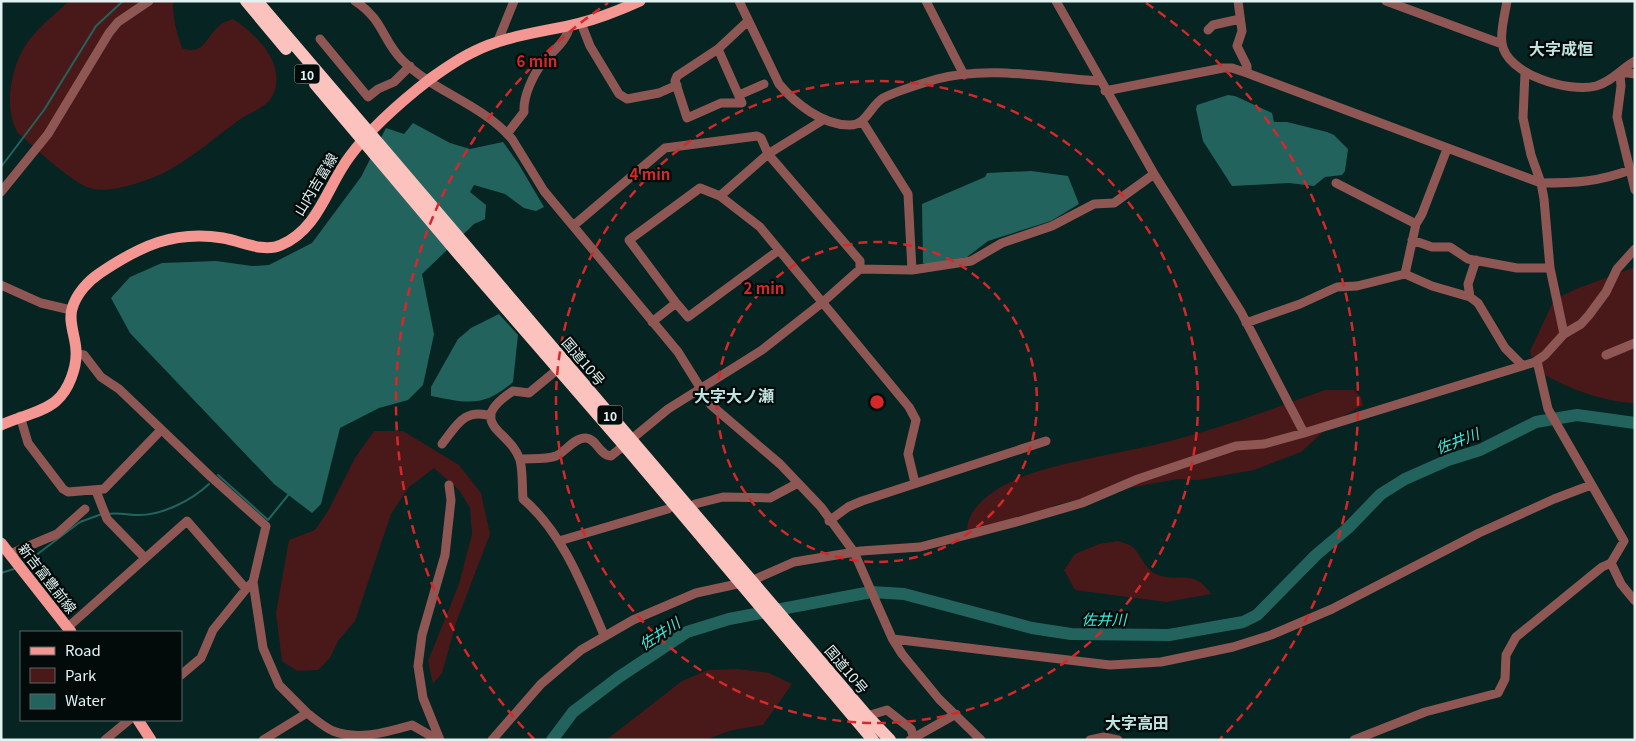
<svg xmlns="http://www.w3.org/2000/svg" width="1636" height="741" font-family="Georgia,'Noto Sans JP',serif">
<rect width="100%" height="100%" fill="#052422"/>
<path fill="#491919" d="M 69,1 L 173,1 C 173,18 176,32 182,48 C 204,56 205,38 219,26 C 223,22 229,21 233,19 C 257,35 285,62 274,93 C 269,107 250,112 239,120 C 217,136 194,156 171,169 C 151,180 108,196 87,187 C 68,179 34,147 18,133 C 4,110 10,75 22,51 C 32,32 53,16 69,1 Z
M 1635,267 L 1635,403 C 1601,402 1565,387 1536,370 L 1530,351 L 1554,300 L 1576,289 Z
M 1325,390 L 1354,390 L 1361,397 L 1363,405 L 1335,421 L 1301,452 L 1254,470 L 1198,480 L 1177,479 L 1114,491 L 1056,505 L 996,531 L 974,539 L 968,537 C 961,509 997,487 1019,478 C 1068,459 1129,453 1181,438 C 1230,425 1277,407 1325,390 Z
M 374,431 L 403,431 L 459,465 L 481,493 L 490,534 L 456,623 L 442,673 L 433,684 L 428,661 L 459,584 L 472,534 L 470,508 L 459,490 L 434,468 L 409,487 L 391,514 L 355,621 L 338,641 L 330,658 L 318,670 L 297,671 L 282,661 L 276,613 L 289,540 L 315,530 L 328,511 L 355,458 Z
M 1118,541 C 1123,543 1129,544 1133,547 C 1141,555 1145,569 1156,574 C 1178,584 1193,567 1211,594 L 1167,602 L 1075,590 L 1064,570 L 1075,554 L 1099,544 Z
M 738,669 L 769,673 L 792,684 L 763,725 L 733,730 L 704,740 L 606,740 L 682,681 L 708,670 Z"/>
<path fill="#23635e" d="M 1228,95 L 1235,96 L 1272,113 L 1274,122 L 1287,122 L 1327,132 L 1334,135 L 1348,149 L 1345,171 L 1342,175 L 1325,177 L 1314,186 L 1289,183 L 1232,186 L 1203,141 L 1196,109 L 1197,105 Z
M 413,123 L 450,143 L 470,149 L 503,142 L 518,163 L 544,207 L 536,211 L 524,208 L 505,194 L 474,185 L 470,192 L 486,205 L 485,219 L 474,224 L 422,274 L 434,334 L 423,385 L 408,400 L 379,408 L 340,428 L 321,504 L 312,513 L 274,484 L 130,333 L 111,298 L 130,277 L 162,263 L 216,261 L 252,266 L 269,265 L 312,243 L 361,177 L 386,128 L 404,134 Z
M 1031,171 L 1068,176 L 1079,204 L 1051,221 L 988,241 L 967,257 L 926,264 L 923,263 L 922,204 L 985,177 L 987,173 Z
M 499,314 L 518,335 L 513,382 C 483,408 468,403 431,396 L 431,387 L 458,339 L 471,328 Z"/>
<g fill="none" stroke-linecap="round" stroke-linejoin="round">
<path stroke="#23635e" stroke-width="2" d="M 1,167 L 44,110 L 96,26 L 123,1
M 218,475 L 268,520 L 289,494
M 107,514 C 118,512 128,515 139,515 C 163,515 192,500 209,484
M 23,565 L 80,522 L 102,514
M 1,573 L 17,568"/>
<path stroke="#23635e" stroke-width="12" d="M 552,740 L 573,712 L 619,677 L 687,632 L 729,619 L 871,592 L 904,594 L 1032,628 L 1071,634 L 1169,635 L 1243,622 L 1257,615 L 1316,555 L 1348,528 L 1381,494 L 1405,479 L 1448,460 L 1480,450 L 1536,422 L 1577,415 L 1635,423"/>
<path stroke="#8f5754" stroke-width="9" d="M 355,1 C 384,20 382,40 402,60 C 434,92 482,104 512,139 L 544,191 L 678,352 L 711,405 L 780,464 L 821,507 L 854,552 L 892,638 L 902,654 L 939,699 L 981,740
M 739,1 L 779,84 C 795,103 822,125 849,125 C 866,126 870,106 883,98 C 899,90 920,84 937,79 C 989,65 1047,78 1100,81
M 926,1 L 964,75
M 1056,1 L 1154,174 L 1241,312 L 1304,433
M 1386,1 L 1502,44
M 1507,1 C 1505,14 1500,31 1502,43 C 1506,75 1570,93 1596,86 C 1613,81 1621,69 1635,61
M 581,23 L 590,46 L 619,94 L 627,99 L 659,93 L 677,85
M 1208,30 L 1213,25 L 1240,19
M 320,39 L 368,97 L 378,89 L 394,82 L 410,66
M 497,43 L 514,1
M 718,49 L 742,103 L 721,103 L 687,118 L 675,81 L 677,76 L 718,49 L 748,21
M 1621,72 L 1635,74
M 1247,73 L 1541,183 C 1575,183 1598,182 1630,170
M 1525,73 L 1523,118 L 1531,155 L 1541,183 L 1544,199 L 1550,268 L 1564,334
M 1620,74 L 1621,86 L 1617,117 L 1635,190
M 1105,91 L 1223,68 L 1232,68 L 1247,73 L 1247,66 L 1237,46 L 1242,31 L 1238,1
M 739,95 L 764,84
M 862,121 L 908,194 L 912,270
M 507,134 L 524,112 C 523,96 533,75 543,62 C 554,50 567,41 570,25
M 1447,149 L 1422,214 L 1416,224 L 1405,274 L 1432,286 L 1470,297 L 1478,303 L 1505,348 L 1523,366
M 1336,183 L 1416,224
M 1,192 L 48,134 L 109,33 L 118,22 L 149,1
M 720,196 L 768,154 L 823,120
M 573,226 L 665,148 L 757,136 L 761,138 L 768,154 L 860,261 L 860,269
M 1412,240 L 1432,247 L 1450,247 L 1468,259 L 1517,268 L 1550,268
M 1,285 L 41,303 L 71,310
M 1470,297 L 1468,284 L 1476,260
M 676,303 L 688,317 L 779,250
M 652,322 L 676,303 L 629,240 L 700,188 L 720,196 L 760,227 L 909,407 L 916,420 L 908,454 L 915,483
M 1246,323 L 1300,304 L 1337,287 L 1357,286 L 1405,274
M 76,354 L 84,355 L 101,377 L 119,389 L 211,477 L 266,526 L 253,582 L 263,648 L 279,685 L 307,713
M 1606,355 L 1635,343
M 1537,361 L 1548,409 L 1624,541 L 1611,563 L 1621,584 L 1635,601
M 558,369 L 529,393 L 513,391 C 463,424 511,430 520,460 C 523,472 522,487 523,499 C 563,533 583,587 604,635
M 20,416 L 28,443 L 63,489 L 68,492 L 104,489 L 161,430
M 442,444 C 457,425 464,408 491,416
M 520,459 C 531,458 546,460 556,456 C 565,452 575,437 586,438 C 597,439 599,455 611,456 L 668,409 L 762,350 L 823,302 L 860,269 L 912,270 L 971,261 L 1002,243 L 1052,226 L 1094,204 L 1114,203 L 1154,174
M 96,491 L 107,519 L 145,558
M 695,504 L 723,497 L 770,498 L 798,483
M 829,521 L 848,507 L 862,501 L 1046,441
M 559,541 L 668,509
M 10,554 L 57,534 L 85,509
M 67,628 L 187,521 L 246,589 L 253,582
M 893,639 L 1110,665 L 1161,662 L 1233,647 L 1271,635 L 1332,609 L 1479,533 L 1554,499 L 1591,485
M 181,675 L 201,658 L 213,630 L 246,589
M 867,716 L 887,710 L 911,729 L 914,738
M 105,740 L 129,720
M 263,740 L 307,713 C 315,719 324,727 333,731 C 358,741 387,732 412,725 L 438,740
M 440,740 L 423,698 L 418,666 L 422,635 L 445,555 L 451,500 L 449,485
M 492,740 L 541,684 L 581,650 L 633,620 L 696,593 L 751,581 L 794,562 L 861,551 L 920,547 L 1020,521 L 1082,503 L 1138,479 L 1236,446 L 1264,444 L 1304,433 L 1535,362 L 1545,355 L 1564,334 L 1581,324 L 1589,315 L 1606,292 L 1617,269 L 1635,249
M 910,740 L 956,714
M 1090,740 L 1104,737 L 1118,740
M 1354,740 L 1425,712 L 1498,693 L 1505,679 L 1506,655 L 1516,637 L 1602,567 L 1611,563"/>
<path stroke="#f49692" stroke-width="11" d="M 1,425 C 18,417 42,413 56,401 C 69,390 77,367 76,351 C 76,338 68,322 72,309 C 76,294 88,281 100,273 C 140,246 174,230 223,238 C 241,241 263,253 281,245 C 319,229 327,186 350,156 C 370,129 403,100 430,79 C 444,69 458,59 473,52 C 506,35 545,32 580,23 C 600,18 620,10 640,1
M 1,543 L 71,632
M 138,720 L 151,740"/>
<path stroke="#fcc2be" stroke-width="12" d="M 246,1 L 286,49
M 257,1 L 867,716 L 890,740
M 315,84 L 455,250 L 624,445 L 873,740"/>
</g>
<g fill="none" stroke="#d62828" stroke-width="2.5" stroke-dasharray="9 6">
<circle cx="877" cy="402" r="160"/>
<circle cx="877" cy="402" r="321"/>
<path d="M534 739A481 481 0 0 1 608 3M1146 3A481 481 0 0 1 1220 739"/>
</g>
<g text-anchor="middle" dominant-baseline="central" stroke-width="4.5" stroke-linejoin="round" paint-order="stroke">
<g fill="#020b0a" stroke="#9eadab" stroke-width="1">
<rect x="294.5" y="64.5" width="25" height="19" rx="4"/>
<rect x="597.5" y="405.5" width="25" height="19" rx="4"/>
</g>
<g font-size="12" font-weight="bold" fill="#e1f2f0">
<text x="307" y="74">10</text>
<text x="610" y="415">10</text>
</g>
<g font-size="14" fill="#e1f2f0" stroke="#020b0a">
<text transform="translate(315 184) rotate(-59)">山内吉富線</text>
<text transform="translate(584 361) rotate(50)">国道10号</text>
<text transform="translate(48 578) rotate(52)">新吉富豊前線</text>
<text transform="translate(847 669) rotate(50)">国道10号</text>
</g>
<g font-size="15" font-style="italic" fill="#3bece0" stroke="#020b0a">
<text transform="translate(1457 440) rotate(-21)">佐井川</text>
<text x="1104" y="618">佐井川</text>
<text transform="translate(659 633) rotate(-33)">佐井川</text>
</g>
<g font-size="16" font-weight="bold" fill="#c1e3df" stroke="#020b0a">
<text x="1561" y="48">大字成恒</text>
<text x="734" y="395">大字大ノ瀬</text>
<text x="1137" y="722">大字高田</text>
</g>
</g>
<circle cx="877" cy="402" r="8" fill="#d62828" stroke="#020b0a" stroke-width="2.5"/>
<g font-size="15" text-anchor="middle" font-weight="bold" fill="#d62828" stroke="#020b0a" stroke-width="4.5" stroke-linejoin="round" paint-order="stroke">
<text x="537" y="67">6 min</text>
<text x="650" y="180">4 min</text>
<text x="764" y="294">2 min</text>
</g>
<rect width="1636" height="741" fill="none" stroke="#e1f2f0" stroke-width="5"/>
<rect x="20" y="631" width="162" height="90" fill="#020b0a" stroke="#5b6766"/>
<rect x="30" y="647" width="25" height="8" fill="#f49692" stroke="#5b6766"/>
<text x="65" y="656" font-size="15" fill="#e1f2f0">Road</text>
<rect x="30" y="668" width="25" height="15" fill="#491919" stroke="#5b6766"/>
<text x="65" y="681" font-size="15" fill="#e1f2f0">Park</text>
<rect x="30" y="694" width="25" height="15" fill="#23635e" stroke="#5b6766"/>
<text x="65" y="706" font-size="15" fill="#e1f2f0">Water</text>
</svg>
